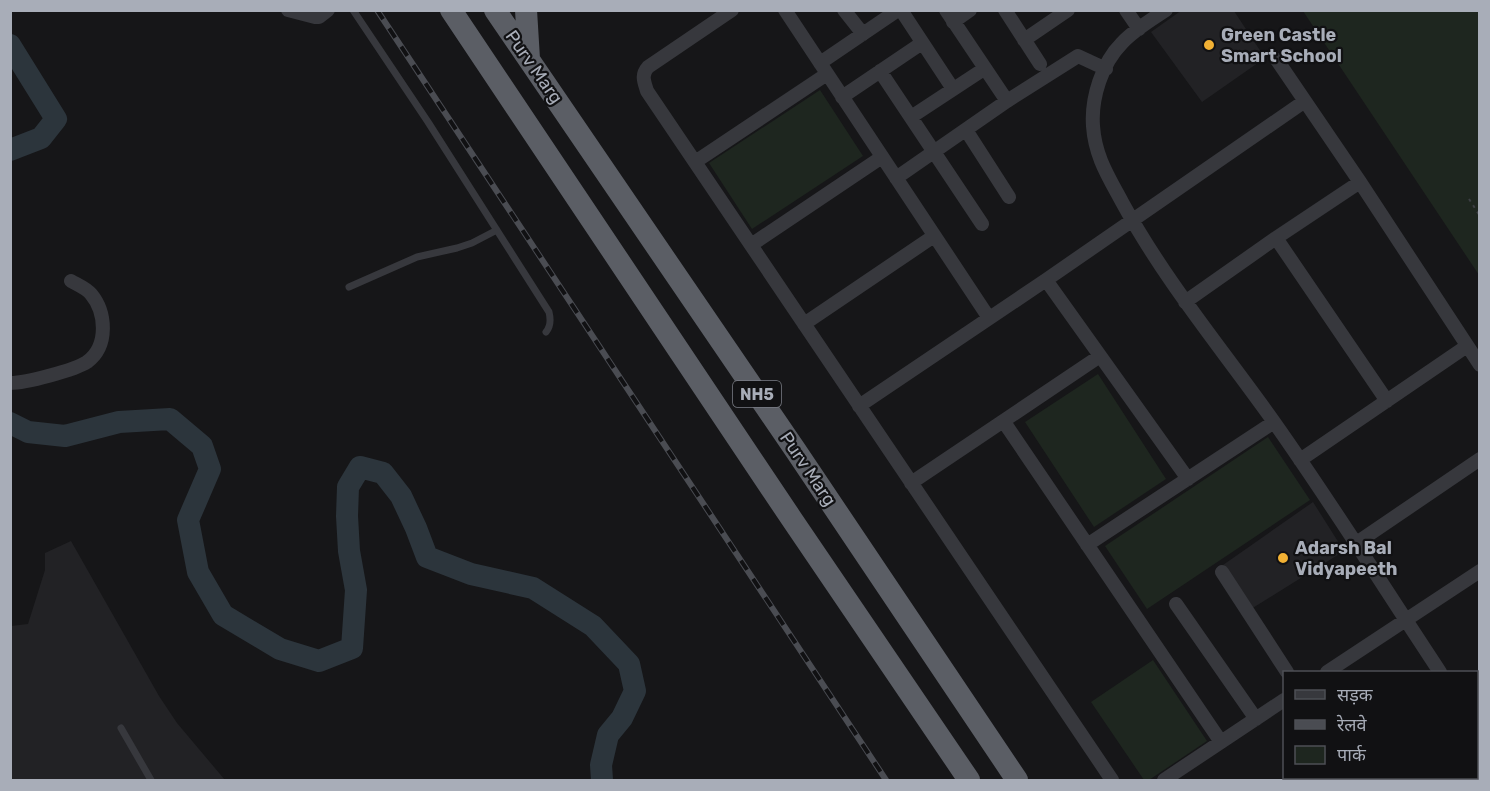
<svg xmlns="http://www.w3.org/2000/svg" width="1490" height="791" font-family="Rubik,'Noto Sans Devanagari',sans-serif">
<rect width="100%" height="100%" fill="#161618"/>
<path fill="#222225" d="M 1182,10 L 1234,11 L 1265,58 L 1202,102 L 1151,32 Z
M 1313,502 L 1344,551 L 1251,609 L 1223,565 Z
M 71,541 L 159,696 L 177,723 L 225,780 L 11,780 L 11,626 L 28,624 L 45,570 L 45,553 Z"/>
<path fill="#1e261f" d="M 1303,11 L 1479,11 L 1479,275 Z
M 820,90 L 863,156 L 752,229 L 709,163 Z
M 1098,374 L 1166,479 L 1094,527 L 1025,422 Z
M 1268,437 L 1310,500 L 1147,609 L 1105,546 Z
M 1153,660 L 1207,741 L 1149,780 L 1144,780 L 1091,702 Z"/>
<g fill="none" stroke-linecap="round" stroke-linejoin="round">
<path stroke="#2c353c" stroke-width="22" d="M 10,45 L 56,119 L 41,138 L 10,150
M 10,423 L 28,432 L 65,436 L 119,422 L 170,419 L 202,446 L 210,469 L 188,520 L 198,572 L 223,615 L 280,649 L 319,661 L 352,648 L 356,590 L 349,551 L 347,516 L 348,487 L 360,467 L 383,473 L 401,496 L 416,528 L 427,557 L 471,574 L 533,588 L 593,626 L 629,664 L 635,691 L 622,718 L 608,735 L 601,765 L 602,780"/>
<path stroke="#3d3f44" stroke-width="2" stroke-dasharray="3 4.5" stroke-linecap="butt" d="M 1469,199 L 1480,216"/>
<path stroke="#37383d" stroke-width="7" d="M 353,10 L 428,122 L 549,312 C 551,320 551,326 546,332
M 349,287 L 417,257 L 457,248 L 472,243 L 497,230
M 121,728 L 151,780"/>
<path stroke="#37383d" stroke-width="14" d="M 288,10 L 315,17 L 319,17 L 328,10
M 732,10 L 648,67 C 641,75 644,81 647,91 L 1112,780
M 785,10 L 989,318
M 844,10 L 863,34
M 901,10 L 953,89
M 946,10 L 1007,101
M 1005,10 L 1040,64
M 1126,10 L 1139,29
M 1166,10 C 1151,20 1134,30 1122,43 C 1102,63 1091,98 1093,126 C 1095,156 1108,176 1122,202 C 1165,281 1222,349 1274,422 C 1332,504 1385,589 1440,672
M 953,22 L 970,10
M 1024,40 L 1068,10
M 1277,60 L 1360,182 L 1480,365
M 820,63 L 898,10
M 880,71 L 982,224
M 842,97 L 922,43
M 911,117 L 984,69
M 966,130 L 1009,197
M 695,162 L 827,74
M 896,178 L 1007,101 L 1078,56 L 1106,69
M 1276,238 L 1387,401
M 751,245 L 882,157
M 1046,280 L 1188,479
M 1185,302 L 1276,238 L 1360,182
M 804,324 L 934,236
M 10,383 C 26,383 75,370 87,362 C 109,346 106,312 91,294 C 86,288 78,285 71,281
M 859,406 L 1046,280 L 1305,101
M 1004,422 L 1221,742
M 1300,460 L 1467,346
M 911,483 L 1100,356
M 1355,544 L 1480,459
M 1087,545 L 1274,422
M 1222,572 L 1287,672
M 1176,604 L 1256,719
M 1327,672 L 1480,571
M 1476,728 L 1480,732
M 1164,780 L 1284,700
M 1319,780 L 1323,778"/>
<path stroke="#5b5e65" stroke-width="22" d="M 451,10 L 791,518 L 969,780
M 495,10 L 796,451 L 1017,780
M 526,10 L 529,59"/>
<g stroke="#4a4c52" stroke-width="6">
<path id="rail" d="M 377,10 L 886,780"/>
</g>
<use href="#rail" stroke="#111113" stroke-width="4" stroke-dasharray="11" stroke-linecap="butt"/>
</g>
<g fill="#f2b134" stroke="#111113" stroke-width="2">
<circle cx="1209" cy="45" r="6"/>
<circle cx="1283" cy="558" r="6"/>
</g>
<g text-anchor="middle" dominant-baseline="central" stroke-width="4.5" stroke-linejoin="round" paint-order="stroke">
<rect fill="#111113" stroke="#7b7e86" stroke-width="1.5" x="733" y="381" width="48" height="26" rx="4.5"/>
<g font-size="16" font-weight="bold" fill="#a8adb8">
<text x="757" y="394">NH5</text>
</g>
<g font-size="18" font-weight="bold" fill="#a8adb8" stroke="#111113" text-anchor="start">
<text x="1221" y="35">Green Castle<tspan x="1221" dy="21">Smart School</tspan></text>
<text x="1295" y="548">Adarsh Bal<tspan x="1295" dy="21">Vidyapeeth</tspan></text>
</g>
<g font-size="18" fill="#a8adb8" stroke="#111113">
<text transform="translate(534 67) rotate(55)">Purv Marg</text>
<text transform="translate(808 469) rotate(56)">Purv Marg</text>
</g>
</g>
<rect width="1490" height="791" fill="none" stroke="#a8adb8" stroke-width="24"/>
<rect x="1283" y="671" width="195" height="108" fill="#111113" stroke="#4d4f55" stroke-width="1.5"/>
<rect x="1295" y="690" width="30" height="9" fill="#37383d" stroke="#4d4f55" stroke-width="1.5"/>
<text x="1337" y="701" font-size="18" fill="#a8adb8">सड़क</text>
<rect x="1295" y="720" width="30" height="9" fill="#4a4c52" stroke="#4d4f55" stroke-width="1.5"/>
<text x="1337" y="731" font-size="18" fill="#a8adb8">रेलवे</text>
<rect x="1295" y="746" width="30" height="18" fill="#1e261f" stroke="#4d4f55" stroke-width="1.5"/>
<text x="1337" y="761" font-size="18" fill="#a8adb8">पार्क</text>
</svg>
